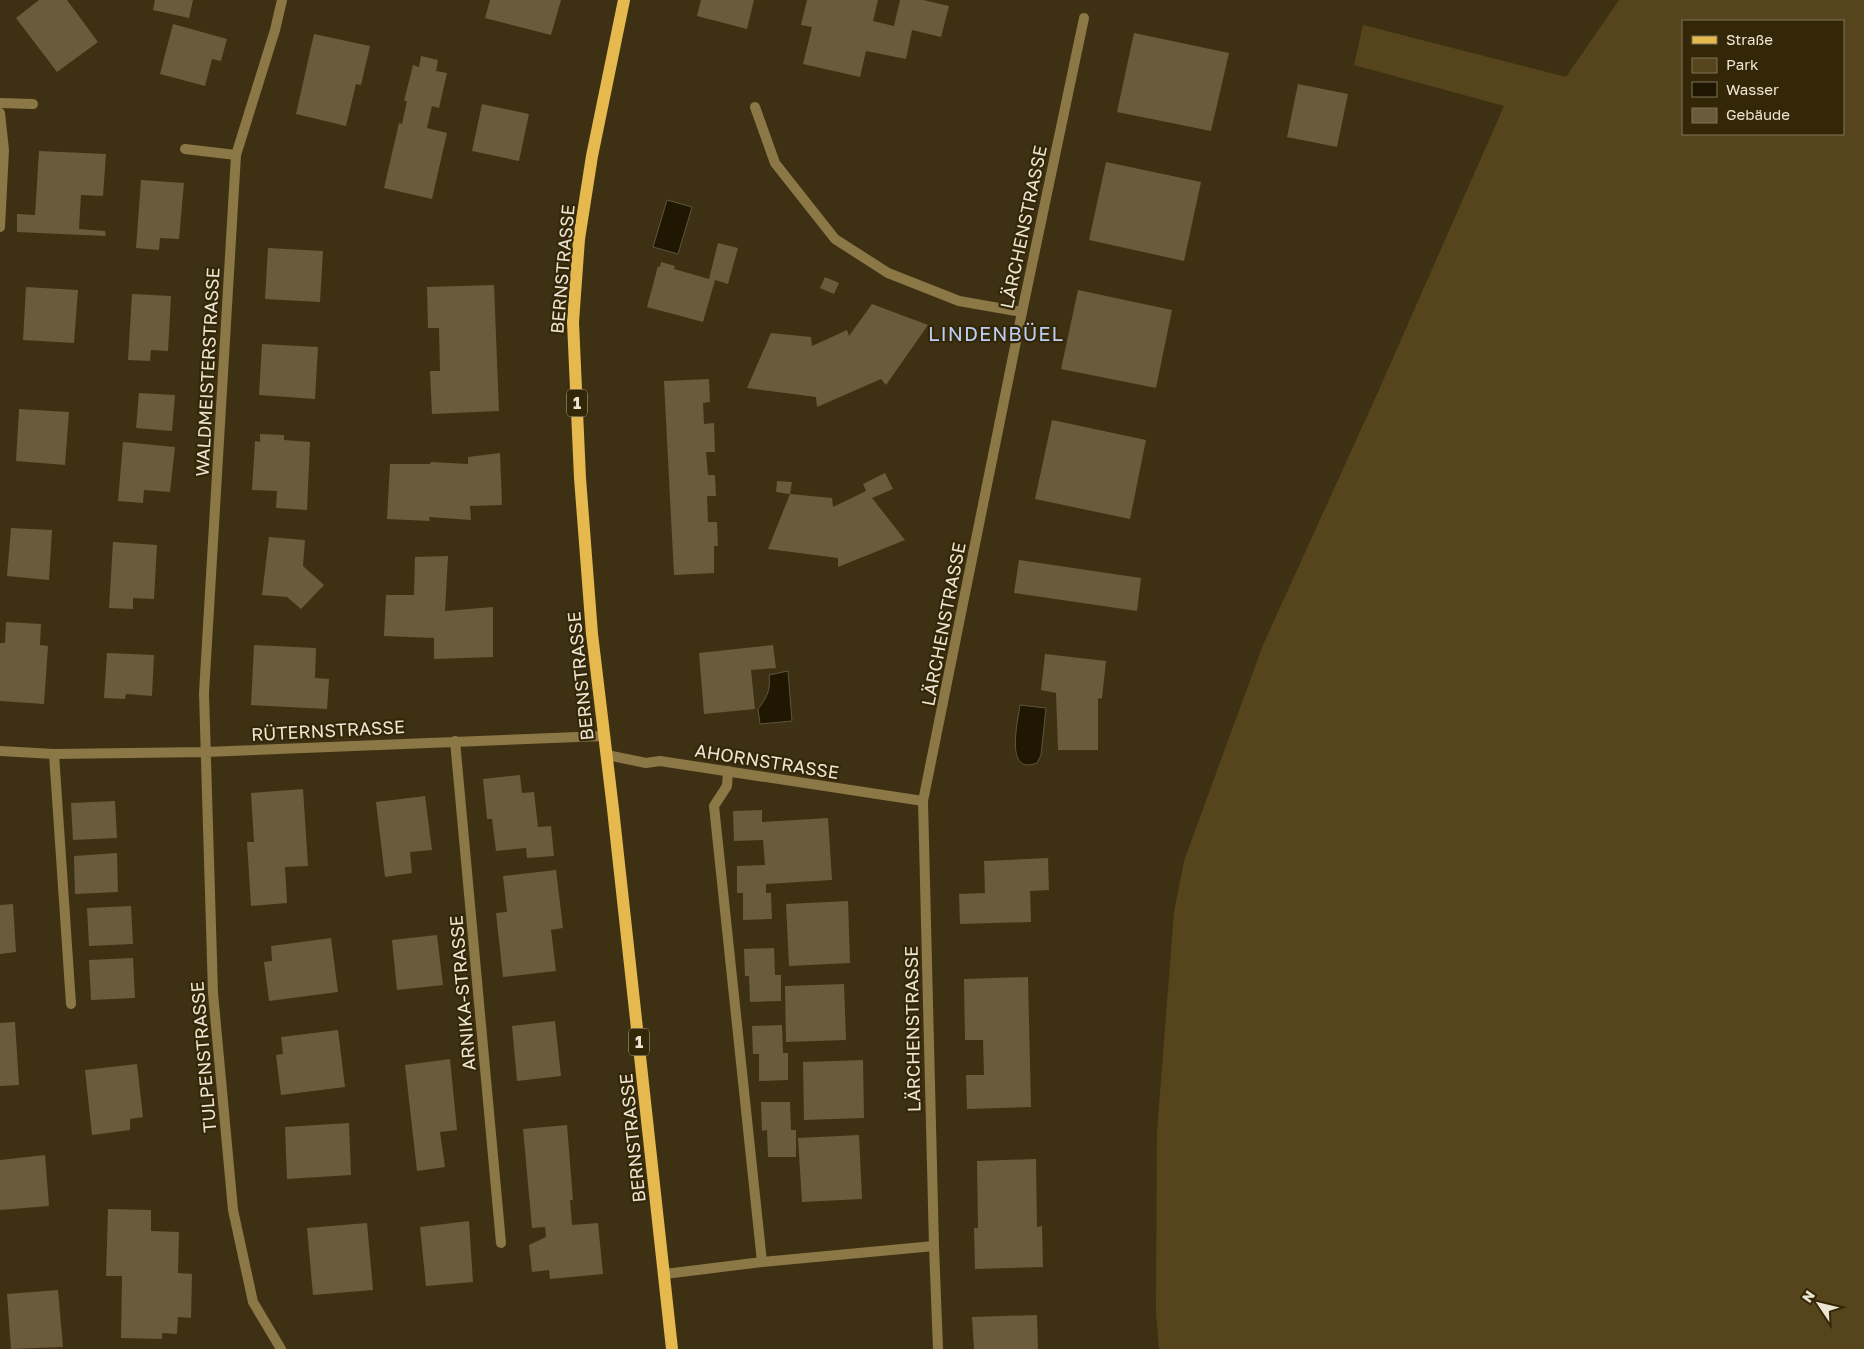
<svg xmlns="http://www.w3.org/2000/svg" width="1864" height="1349" font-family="'Golos Text',sans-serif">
<rect width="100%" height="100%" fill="#3e3113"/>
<path fill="#56451c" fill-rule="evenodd" d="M 1619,0 L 1864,0 L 1864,1349 L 1159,1349 L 1156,1312 L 1157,1132 L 1174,912 L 1184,861 L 1263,645 L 1378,392 L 1504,106 L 1354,65 L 1363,25 L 1566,77 ZM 1683,21 L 1843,21 L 1843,134 L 1683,134 Z"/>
<path fill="#201702" stroke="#5e5541" d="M 667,200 L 692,207 L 678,254 L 653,247 Z
M 788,671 L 792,721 L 760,724 L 758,709 C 767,697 771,690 769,675 Z
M 1020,705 L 1046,708 L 1041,755 L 1037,763 C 1004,776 1018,721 1020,705 Z"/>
<path fill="#695b3c" d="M 39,0 L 67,0 L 98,42 L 57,72 L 16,18 Z
M 155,0 L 193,0 L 189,18 L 153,10 Z
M 490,0 L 561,0 L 551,35 L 485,18 Z
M 701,0 L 754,0 L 747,29 L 697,16 Z
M 807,0 L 878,0 L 873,21 L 894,26 L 900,0 L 923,0 L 949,6 L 941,37 L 912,30 L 906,59 L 866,51 L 860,77 L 803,64 L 812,27 L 801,25 Z
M 173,24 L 227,39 L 221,61 L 212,59 L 205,86 L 160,74 Z
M 1134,33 L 1229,53 L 1211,131 L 1117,112 Z
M 314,34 L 370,46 L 361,85 L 356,84 L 346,126 L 296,114 Z
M 421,56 L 438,60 L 436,71 L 447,73 L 439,108 L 432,106 L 427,128 L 447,133 L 432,199 L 384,188 L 399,123 L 402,124 L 407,101 L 404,101 L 413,65 L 419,67 Z
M 1298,84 L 1348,94 L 1337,147 L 1287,137 Z
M 482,104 L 529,114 L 519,161 L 472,151 Z
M 39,151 L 106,154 L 103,196 L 81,195 L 79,229 L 105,231 L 106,236 L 17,232 L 17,214 L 35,215 Z
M 1106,162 L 1201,182 L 1184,261 L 1089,240 Z
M 141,180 L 184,183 L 179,239 L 160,238 L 159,250 L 136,248 Z
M 718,243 L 738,248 L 728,284 L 715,280 L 703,322 L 647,307 L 658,266 L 660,267 L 661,262 L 675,266 L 674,269 L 709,279 Z
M 268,248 L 323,251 L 320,302 L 265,299 Z
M 825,277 L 839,283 L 834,294 L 820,288 Z
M 494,285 L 499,411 L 432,414 L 430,371 L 440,371 L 439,328 L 428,328 L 427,287 Z
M 26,287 L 78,290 L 74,343 L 23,340 Z
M 1078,290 L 1172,310 L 1156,388 L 1061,369 Z
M 132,294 L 171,296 L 168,351 L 151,350 L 150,361 L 128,360 Z
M 872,304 L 928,325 L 886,385 L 881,379 L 817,407 L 816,397 L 747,388 L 771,333 L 811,337 L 812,346 L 847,330 L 849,336 Z
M 262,344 L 318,347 L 315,399 L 259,395 Z
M 709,379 L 710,402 L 703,403 L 704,424 L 714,423 L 715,452 L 706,452 L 708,475 L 715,475 L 716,496 L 707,496 L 708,522 L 717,522 L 718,546 L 714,546 L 714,573 L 674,575 L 664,381 Z
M 139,393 L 175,395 L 172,431 L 136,428 Z
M 19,409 L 69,412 L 65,465 L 16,461 Z
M 1052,420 L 1146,440 L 1130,519 L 1035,499 Z
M 260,434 L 284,435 L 284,440 L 310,442 L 307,510 L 276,508 L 277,491 L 252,490 L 255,441 L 260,442 Z
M 123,442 L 175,447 L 170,492 L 144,490 L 143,503 L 118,501 Z
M 500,453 L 502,505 L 470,506 L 471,520 L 429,517 L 430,521 L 387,519 L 390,464 L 430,464 L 431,462 L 468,464 L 468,457 Z
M 885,473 L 893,489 L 872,498 L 905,540 L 838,567 L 838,558 L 768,549 L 790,494 L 776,492 L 777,481 L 792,482 L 790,494 L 832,498 L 833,507 L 866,491 L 863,484 Z
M 11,528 L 52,530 L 49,580 L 7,576 Z
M 269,537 L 305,540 L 303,566 L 324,585 L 301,609 L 287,597 L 262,595 Z
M 113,542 L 157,545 L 154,599 L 133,598 L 133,609 L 109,608 Z
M 448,556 L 445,611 L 493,607 L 493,657 L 434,659 L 434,638 L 384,636 L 386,595 L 414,595 L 415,557 Z
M 1019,560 L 1141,578 L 1137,611 L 1014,593 Z
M 6,622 L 41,624 L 40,645 L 48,646 L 44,704 L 0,701 L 0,643 L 5,643 Z
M 254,645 L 316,648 L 315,678 L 329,679 L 327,709 L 251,705 Z
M 773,645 L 776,668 L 751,670 L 755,709 L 704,714 L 699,653 Z
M 107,653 L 154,655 L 152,696 L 126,694 L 125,699 L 104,698 Z
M 1045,654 L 1106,661 L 1102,698 L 1098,699 L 1098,750 L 1058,750 L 1056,693 L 1041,690 Z
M 520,775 L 522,793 L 534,792 L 538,827 L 551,826 L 554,856 L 527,858 L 526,848 L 496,851 L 492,819 L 487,819 L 483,779 Z
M 303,789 L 308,866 L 285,867 L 287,903 L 251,906 L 247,842 L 254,842 L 251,793 Z
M 425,796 L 432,850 L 410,852 L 412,873 L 385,877 L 376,802 Z
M 115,801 L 117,838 L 73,840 L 71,803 Z
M 762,810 L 762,822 L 828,818 L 832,880 L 766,884 L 766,893 L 771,893 L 772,919 L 743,920 L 743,893 L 737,893 L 737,866 L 765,865 L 763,840 L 734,841 L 733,811 Z
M 117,853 L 118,892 L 75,894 L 74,856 Z
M 1048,858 L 1049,890 L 1030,891 L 1031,922 L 960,924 L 959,894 L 985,893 L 984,861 Z
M 556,870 L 563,928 L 551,930 L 556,971 L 503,977 L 496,913 L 507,912 L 503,876 Z
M 848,901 L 850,963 L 789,966 L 786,904 Z
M 13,904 L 16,952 L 0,954 L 0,905 Z
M 131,906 L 133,944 L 89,946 L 87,908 Z
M 437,935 L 443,985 L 397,990 L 392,940 Z
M 331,938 L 338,992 L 269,1001 L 264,962 L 272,961 L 271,946 Z
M 774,948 L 775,975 L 781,975 L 781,1001 L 750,1002 L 749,976 L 745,976 L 744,949 Z
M 133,958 L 135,998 L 91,1000 L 89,960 Z
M 1028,977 L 1031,1107 L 967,1109 L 966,1075 L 984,1075 L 983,1040 L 965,1040 L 964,979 Z
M 844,984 L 846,1040 L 786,1042 L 785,986 Z
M 555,1021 L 561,1076 L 517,1081 L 512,1026 Z
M 15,1022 L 19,1085 L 0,1086 L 0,1023 Z
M 782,1025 L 783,1053 L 788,1053 L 788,1080 L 759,1081 L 759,1054 L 753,1054 L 752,1026 Z
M 338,1030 L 345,1087 L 281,1095 L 276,1055 L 283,1054 L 281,1037 Z
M 450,1059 L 457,1130 L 440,1132 L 445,1167 L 417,1171 L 405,1065 Z
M 863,1060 L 864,1118 L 804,1120 L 803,1062 Z
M 137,1064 L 143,1117 L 130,1119 L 130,1130 L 92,1135 L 85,1070 Z
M 761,1102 L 790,1102 L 791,1130 L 796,1130 L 796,1157 L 768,1157 L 767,1130 L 762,1131 Z
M 349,1123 L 351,1175 L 287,1179 L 285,1127 Z
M 567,1125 L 573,1200 L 570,1200 L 572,1225 L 598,1223 L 603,1274 L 550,1279 L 549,1270 L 532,1272 L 529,1245 L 546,1237 L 545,1227 L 532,1228 L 523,1129 Z
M 859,1135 L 862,1199 L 802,1202 L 798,1138 Z
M 45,1155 L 49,1206 L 0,1210 L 0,1160 Z
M 1036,1159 L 1037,1227 L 1042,1226 L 1043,1267 L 975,1269 L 974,1228 L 978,1228 L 977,1161 Z
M 108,1209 L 151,1210 L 151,1231 L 179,1232 L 178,1273 L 192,1274 L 191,1318 L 178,1317 L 177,1334 L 162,1333 L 162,1339 L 121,1338 L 122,1276 L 106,1276 Z
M 469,1221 L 473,1282 L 426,1286 L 420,1227 Z
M 367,1223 L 373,1290 L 313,1295 L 307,1228 Z
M 58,1290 L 63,1347 L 11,1349 L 7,1294 Z
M 1037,1315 L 1038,1349 L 974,1349 L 972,1317 Z"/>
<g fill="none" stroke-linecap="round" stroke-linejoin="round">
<path stroke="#8c7747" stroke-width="10" d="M 0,103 L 33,104
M 755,107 L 775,163 L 835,239 L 888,273 L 959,301 L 1022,312
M 185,149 L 236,155
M 54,754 L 71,1004
M 728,771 L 727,786 L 714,806 L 762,1262"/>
<path stroke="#8c7747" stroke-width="10" d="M 0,113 L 4,150 L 0,227
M 455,741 L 501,1243
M 0,751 L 54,754 L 206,752 L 604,736
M 607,755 L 646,763 L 660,761 L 923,801
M 665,1274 L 762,1262 L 934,1246
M 281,1349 L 253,1302 L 233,1210 L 213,993 L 204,693 L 236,155 L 275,30 L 282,0
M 938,1349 L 934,1246 L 923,801 L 1022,312 L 1084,18"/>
<path stroke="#e5b94e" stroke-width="12" d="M 624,0 L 592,156 L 579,239 L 573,322 L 580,478 L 592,634 L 613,809 L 672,1349"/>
</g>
<g text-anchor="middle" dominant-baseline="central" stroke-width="4.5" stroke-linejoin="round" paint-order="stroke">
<g fill="#342708" stroke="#b6ac96" stroke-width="1">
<rect x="567" y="389.5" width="20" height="27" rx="4"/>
<rect x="629" y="1028.5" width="20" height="27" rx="4"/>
</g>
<g font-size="16" font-weight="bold" fill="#ede5d3">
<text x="577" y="403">1</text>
<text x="639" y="1042">1</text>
</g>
<g font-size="18" fill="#ede5d3" stroke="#342708">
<text transform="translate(1023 227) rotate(-78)">LÄRCHENSTRASSE</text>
<text transform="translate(562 269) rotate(-85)">BERNSTRASSE</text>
<text transform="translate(207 372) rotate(-87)">WALDMEISTERSTRASSE</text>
<text transform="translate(943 624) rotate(-79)">LÄRCHENSTRASSE</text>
<text transform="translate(580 676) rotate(-96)">BERNSTRASSE</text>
<text transform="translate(328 730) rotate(-3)">RÜTERNSTRASSE</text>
<text transform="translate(767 761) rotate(9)">AHORNSTRASSE</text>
<text transform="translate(462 993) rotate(-95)">ARNIKA-STRASSE</text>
<text transform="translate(912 1029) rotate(-91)">LÄRCHENSTRASSE</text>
<text transform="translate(203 1057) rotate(-95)">TULPENSTRASSE</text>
<text transform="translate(632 1138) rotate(-96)">BERNSTRASSE</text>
</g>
<g font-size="20" letter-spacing="1" fill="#bccef6" stroke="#342708">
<text x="996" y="333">LINDENBÜEL</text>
</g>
</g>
<rect x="1682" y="20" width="162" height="115" fill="#342708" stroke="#7e7359"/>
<rect x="1692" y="36" width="25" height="8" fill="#e5b94e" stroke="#7e7359"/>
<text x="1726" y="45" font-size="15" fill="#ede5d3">Straße</text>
<rect x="1692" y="58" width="25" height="15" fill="#56451c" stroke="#7e7359"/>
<text x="1726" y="70" font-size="15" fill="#ede5d3">Park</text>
<rect x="1692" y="82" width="25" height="15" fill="#201702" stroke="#7e7359"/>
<text x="1726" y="95" font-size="15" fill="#ede5d3">Wasser</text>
<rect x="1692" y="108" width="25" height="15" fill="#695b3c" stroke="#7e7359"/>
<text x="1726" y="120" font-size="15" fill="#ede5d3">Gebäude</text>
<g transform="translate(1819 1304) rotate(305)" stroke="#342708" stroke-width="4" paint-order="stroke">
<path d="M0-4L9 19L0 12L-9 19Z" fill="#ede5d3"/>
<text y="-8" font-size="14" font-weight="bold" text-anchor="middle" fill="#ede5d3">N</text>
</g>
</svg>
